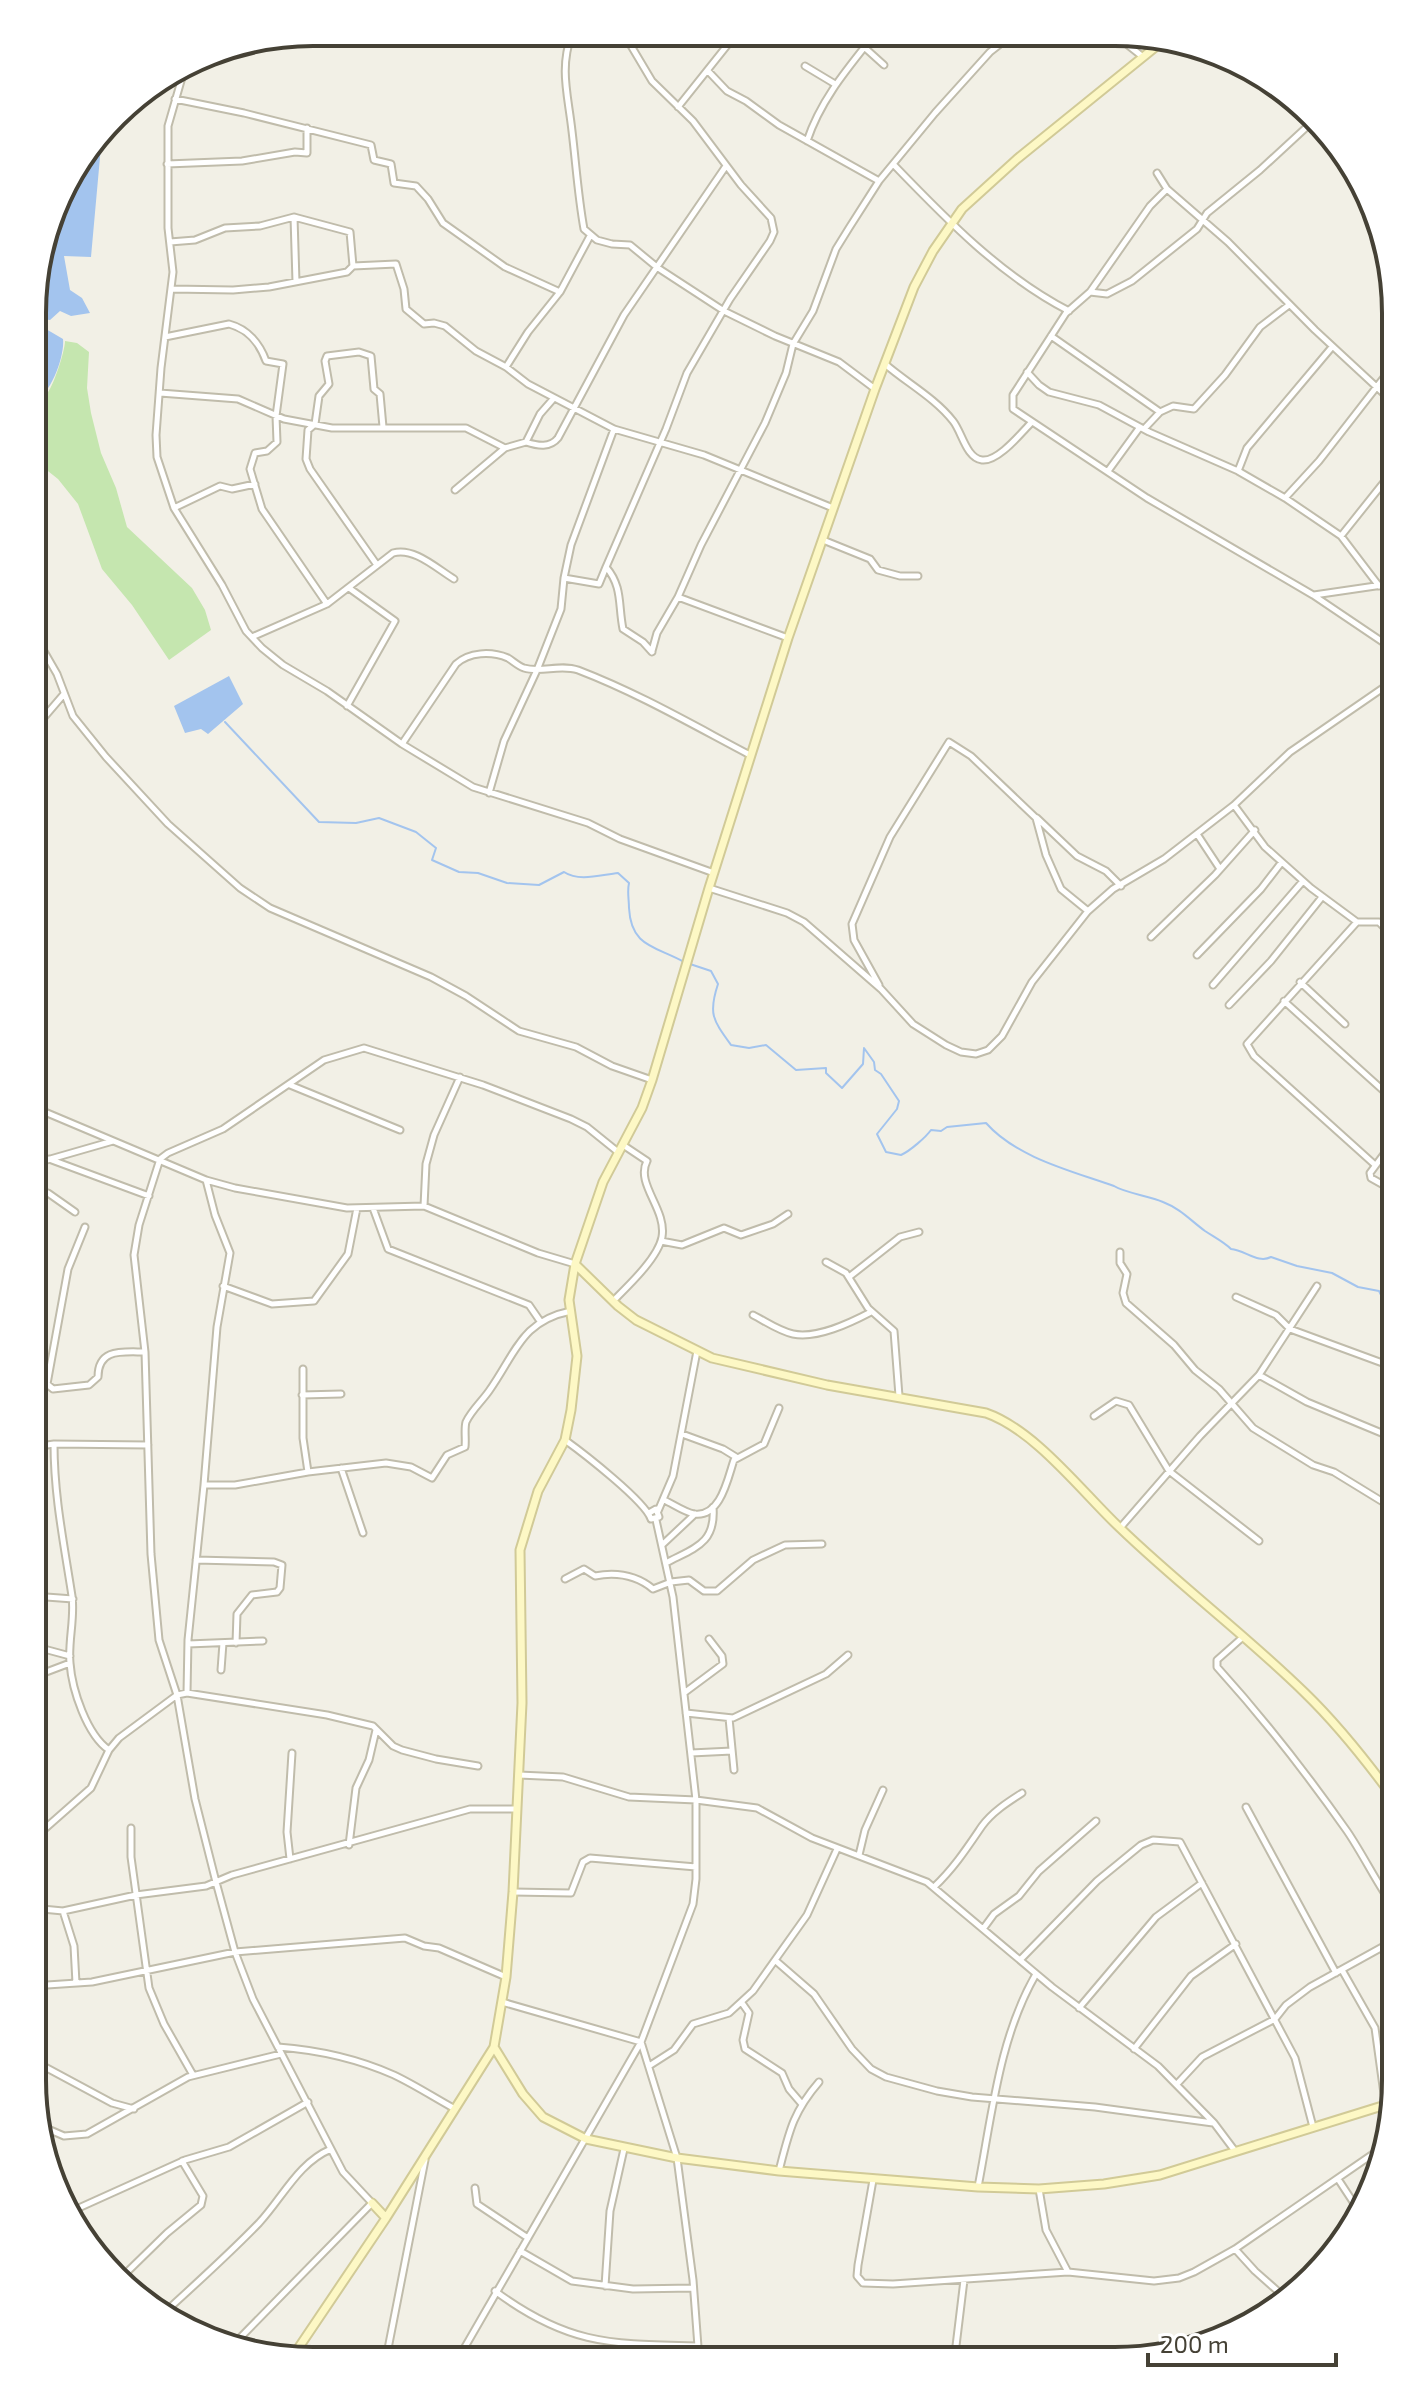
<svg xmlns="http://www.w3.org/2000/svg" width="1428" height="2393" font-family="'Exo 2',sans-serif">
<rect width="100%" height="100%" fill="#f2f0e6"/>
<path fill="#c5e6af" d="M 65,341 L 77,343 L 89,352 L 87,388 L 91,413 L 101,453 L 116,488 L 127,527 L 192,588 L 205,610 L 211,630 L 169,660 L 132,605 L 102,569 L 78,504 L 58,479 L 34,460 L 34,400 C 40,399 41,400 46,395 C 53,388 65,351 65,341 Z"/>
<path fill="#a3c4ee" d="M 102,135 L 91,257 L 64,256 L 70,290 L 82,298 L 90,313 L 71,316 L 60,311 L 50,320 L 34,318 L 34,277 L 61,188 Z
M 34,322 L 63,339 C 65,355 51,396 34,400 Z
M 229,676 L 243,704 L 208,734 L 201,729 L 185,733 L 174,706 Z"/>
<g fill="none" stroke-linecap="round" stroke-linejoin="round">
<path stroke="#a3c4ee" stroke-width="2" d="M 225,722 L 319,822 L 356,823 L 379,818 L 416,832 L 436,848 L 432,860 L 459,872 L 478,873 L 507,883 L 539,885 L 564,872 C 579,882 600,875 618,873 L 629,883 C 627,892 629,899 629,908 C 631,947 655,946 684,962
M 690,964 L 711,971 L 718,984 C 708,1014 713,1020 731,1045 L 749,1048 L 766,1045 L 796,1070 L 826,1068 L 826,1073 L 842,1088 L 863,1064 L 864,1048 L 874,1062 L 875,1070 L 881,1074 L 899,1101 L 897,1109 L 877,1134 L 886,1152 L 901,1155 C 910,1151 926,1137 931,1130 L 941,1131 L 947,1127 L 986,1123 C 1017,1158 1072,1171 1114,1186 C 1125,1193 1150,1196 1163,1202 C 1181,1209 1190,1220 1205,1231 C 1214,1237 1224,1242 1231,1249 C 1245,1250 1258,1264 1271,1257 L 1297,1266 L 1332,1273 L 1358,1287 L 1379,1291 L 1385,1303 L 1396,1314"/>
<g stroke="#c0bcab" stroke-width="9">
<path id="street" d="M 572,33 C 559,69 568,94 572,131 C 576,164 578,196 584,229 L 597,240 L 612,244 L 630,245 L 658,268 L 724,311 L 775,336 L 839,362 L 875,389
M 620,33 L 630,44 L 652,81 L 693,121 L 741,185 L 771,218 L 774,232 L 770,241 L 730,299 L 687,373 L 666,429 L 606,567 C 623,587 618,605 623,629 L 643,642 L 652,652
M 1114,34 L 1143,57
M 864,47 L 884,65
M 805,66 L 835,84
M 185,67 L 168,126 L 168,228 L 173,272 L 161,368 L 156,435 L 157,457 L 174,508 L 222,585 L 246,631 L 262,648 L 283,665 L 327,691 L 402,744 L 473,787 L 588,823 L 620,839 L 714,873
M 708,71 L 727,91 L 746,101 L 779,125 L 879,181
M 175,99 L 244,113 L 371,145 L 374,160 L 391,164 L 394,183 L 416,186 L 428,199 L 443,223 L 505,267 L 560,292
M 678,107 L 737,33
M 807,141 C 821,99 848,68 875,34
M 167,164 L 242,161 L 295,152 L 307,153 L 307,128
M 894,165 C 946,219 1001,276 1069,311
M 1157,173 L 1167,189 L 1228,242 L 1315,330 L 1396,405
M 1167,189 L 1150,206 L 1090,292 L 1066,313 L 1013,395 L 1013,409 L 1147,498 L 1313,595 L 1396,651
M 294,217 L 296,282
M 170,242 L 195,240 L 225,228 L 260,226 L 294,217 L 350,232 L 353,266 L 347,272 L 269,287 L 233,290 L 172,289
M 353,266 L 396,264 L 404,289 L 406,309 L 424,324 L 434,323 L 445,326 L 476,351 L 506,367 L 528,384 L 614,429 L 704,455 L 833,508
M 1090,292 L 1107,294 L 1132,281 L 1197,229 L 1207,213 L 1260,170 L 1311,123
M 1051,336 L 1160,412 L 1173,406 L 1194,409 L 1225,375 L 1260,327 L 1289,305
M 165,337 L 229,324 C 248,329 260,344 266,361 L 283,364 L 276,416 L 277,442 L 267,451 L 255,453 L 250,469 L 262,509 L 327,604
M 885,364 C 907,383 935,398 953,421 C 962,432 966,458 982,460 C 998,462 1021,433 1031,423
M 506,367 L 528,332 L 560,292 L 590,236
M 1027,372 L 1039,385 L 1049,392 L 1099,405 L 1149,432 L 1238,471 L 1285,498 L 1341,536 L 1379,586
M 160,393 L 238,399 L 284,419 L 332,428 L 466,428 L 505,448
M 1144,429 L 1160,412
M 526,442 C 538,446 550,448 558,438 L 624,315 L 726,166
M 1108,471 L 1140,427
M 1238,471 L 1247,448 L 1332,347
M 455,490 L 505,448 L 526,442 L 540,414 L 554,398
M 1285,498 L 1319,461 L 1396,362
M 174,508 L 220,486 L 232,489 L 255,484
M 1341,536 L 1396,467
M 823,540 L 870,559 L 878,570 L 900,576 L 918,576
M 377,565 L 310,469 L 306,459 L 308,430 L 315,424 L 319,396 L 329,384 L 325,361 L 327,356 L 359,352 L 371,356 L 374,389 L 380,394 L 383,427
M 564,578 L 599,584 L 606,567
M 1314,595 L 1396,583
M 678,597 L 788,638
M 34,634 L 57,674 L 73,716 L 106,757 L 168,824 L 240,888 L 270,908 L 431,977 L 466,996 L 519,1031 L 576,1047 L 612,1066 L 652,1080
M 252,637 L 327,604 L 393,553 C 414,547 436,568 454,579
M 652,651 L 657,633 L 678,597 L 701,545 L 765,423 L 786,373 L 793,344 L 813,311 L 836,249 L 849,228 L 879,181 L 935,113 L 990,52 L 1013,34
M 347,706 L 395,621 L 349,588
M 34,729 L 64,694
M 402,744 L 456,664 C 469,652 491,651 508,658 C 513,661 518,666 524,668 C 541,673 560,664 578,670 C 638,693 693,725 750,755
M 489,793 L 504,741 L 537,670 L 561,609 L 564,578 L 571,545 L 614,429
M 1234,805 L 1290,752 L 1396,679
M 1037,818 L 1077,856 L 1106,871 L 1121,886
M 1197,834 L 1220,869
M 709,888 L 787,913 L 804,922 L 881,989 L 913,1024 L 946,1045 L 961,1052 L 976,1054 L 988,1050 L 1002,1036 L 1032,982 L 1088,911 L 1113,889 L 1164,859 L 1234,805 L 1265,847 L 1311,888 L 1357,922 L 1379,922 L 1396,940
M 1357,922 L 1247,1044 L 1254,1056 L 1374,1164
M 1151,937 L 1215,875 L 1255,830
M 1197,955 L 1261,889 L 1281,863
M 1300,982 L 1345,1024
M 879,985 L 854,940 L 852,924 L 890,837 L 949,742 L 971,756 L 1036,818 L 1046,855 L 1061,889 L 1088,911
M 1213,985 L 1303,881
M 1284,1001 L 1396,1102
M 1229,1005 L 1271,961 L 1322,897
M 290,1085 L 400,1130
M 33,1107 L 206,1180 L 235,1188 L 347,1208 L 424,1206 L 538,1253 L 575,1264
M 49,1159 L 149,1196
M 33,1164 L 113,1141
M 33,1189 L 48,1193 L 75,1212
M 1396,1192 L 1371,1178 L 1370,1173 L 1396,1138
M 424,1206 L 426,1164 L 434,1135 L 460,1077
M 373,1208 L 388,1249 L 529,1305 L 540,1321
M 85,1227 L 68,1269 L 47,1384 L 53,1389 L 89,1385 L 98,1377 C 98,1348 122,1352 145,1352
M 661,1241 L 682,1245 L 724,1228 L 741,1235 L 773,1224 L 788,1214
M 1120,1252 L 1120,1263 L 1127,1274 L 1123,1293 L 1126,1303 L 1174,1345 L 1195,1370 L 1219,1389 L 1253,1428 L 1313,1465 L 1334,1472 L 1396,1510
M 826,1262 L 846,1273 L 868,1308 L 894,1331 L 899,1396
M 849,1277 L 900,1237 L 919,1232
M 223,1286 L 272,1304 L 314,1301 L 348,1254 L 357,1208
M 1236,1297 L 1276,1315 L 1290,1329 L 1396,1368
M 613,1301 C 628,1286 658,1258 662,1237 C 667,1209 635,1184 647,1161 L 623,1145
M 753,1315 C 765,1321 779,1331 793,1334 C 817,1339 850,1323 871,1312
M 303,1369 L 303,1438 L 308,1472
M 1259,1375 L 1307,1402 L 1396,1439
M 302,1395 L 341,1394
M 1094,1416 L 1116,1401 L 1129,1405 L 1169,1471 L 1259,1541
M 682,1434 L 723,1449 L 736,1457
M 565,1440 C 583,1453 645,1501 651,1519 L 659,1517 L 656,1509 L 649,1513
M 54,1444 C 54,1496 64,1544 72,1596 C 75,1618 68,1641 70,1663 C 72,1690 87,1735 109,1750
M 33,1447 L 54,1444 L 148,1445
M 341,1468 L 363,1533
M 204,1485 L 235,1485 L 308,1472 L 386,1463 L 411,1467 L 432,1478 L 447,1455 L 465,1447 C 466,1439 464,1429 466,1422 C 471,1411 482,1401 489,1391 C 516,1353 521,1321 571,1311
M 664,1500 C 673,1504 684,1512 694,1514 C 721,1518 728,1477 734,1460 L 764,1444 L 779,1408
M 658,1511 L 673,1476 L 697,1351
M 1120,1528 L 1200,1436 L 1259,1375 L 1317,1286
M 662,1545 L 695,1514
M 196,1560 L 274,1562 L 282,1565 L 280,1588 L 277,1592 L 252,1595 L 237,1614 L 236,1643
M 666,1563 C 694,1548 716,1544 713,1507
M 565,1579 L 584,1569 L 595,1576 C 616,1572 636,1575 653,1589 L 671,1582 L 689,1580 L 704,1591 L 717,1591 L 753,1560 L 785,1545 L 822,1544
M 33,1596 L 73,1599
M 1389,1625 L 1396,1631
M 1243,1637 L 1217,1660 L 1217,1667 C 1264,1719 1307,1774 1347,1831 C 1364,1856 1377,1884 1395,1909
M 188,1644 L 263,1641
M 33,1646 L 70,1656
M 221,1670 L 223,1643
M 33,1677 L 70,1663
M 187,1693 L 188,1640 L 204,1485 L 217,1327 L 230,1253 L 215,1215 L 206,1180
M 684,1693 L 723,1664 L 722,1656 L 709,1639
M 686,1713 L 733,1718 L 826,1674 L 848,1655
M 729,1718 L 734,1770
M 691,1753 L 732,1751
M 519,1775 L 563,1777 L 629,1797 L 696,1800 L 757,1808 L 812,1838 L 927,1882 L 1052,1987 L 1158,2066 L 1214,2123 L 1235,2151
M 1246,1807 L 1336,1973
M 131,1828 L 131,1857 L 149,1988 L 164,2024 L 193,2075
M 32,1840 L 91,1788 L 109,1750 L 119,1738 L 177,1695 L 187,1693 L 327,1715 L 373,1726 L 393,1746 L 402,1750 L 436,1759 L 478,1766
M 349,1845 L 356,1788 L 369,1760 L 376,1730
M 859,1855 L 865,1830 L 883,1790
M 290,1859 L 287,1832 L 292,1753
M 934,1887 C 954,1868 967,1848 982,1826 C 992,1812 1008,1802 1022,1793
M 513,1892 L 571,1893 L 583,1862 L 590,1858 L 696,1867
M 32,1908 L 63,1911 L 136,1895 L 206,1886 L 232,1875 L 470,1809 L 516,1809
M 63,1911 L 74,1946 L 76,1983
M 983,1929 L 994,1914 L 1019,1896 L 1039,1871 L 1096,1821
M 1020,1960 L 1097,1881 L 1141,1845 L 1153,1840 L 1180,1842 L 1295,2058 L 1313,2127
M 776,1961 L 814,1994 L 852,2049 L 871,2069 L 886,2077 L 937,2091 L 972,2097 L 1095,2107 L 1213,2123
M 1342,1970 L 1375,2028 L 1384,2094 L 1394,2102
M 32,1986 L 92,1982 L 235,1952 L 405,1938 L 424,1946 L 439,1948 L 506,1977
M 502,2002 L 641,2042 L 677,2158 L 693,2280 L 699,2360
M 742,2003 L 749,2013 L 743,2040 L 745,2049 L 782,2073 L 789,2089 L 801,2103
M 1079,2008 L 1156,1917 L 1202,1883
M 278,2047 C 318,2050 358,2059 394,2075 C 415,2085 435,2098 455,2109
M 1134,2049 L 1191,1976 L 1236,1944
M 32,2060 L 112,2103 L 134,2109
M 649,2066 L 674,2050 L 693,2024 L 729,2013 L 753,1991 L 807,1915 L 837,1849
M 1177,2084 L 1202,2057 L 1275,2019 L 1286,2005 L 1310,1987 L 1395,1940
M 41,2126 L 64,2136 L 87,2134 L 188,2077 L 281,2054
M 779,2171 C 789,2132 793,2112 819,2082
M 1338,2179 L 1359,2211
M 873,2180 L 858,2265 L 857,2276 L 863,2283 L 893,2284 L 1068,2272 L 1154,2281 L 1179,2278 L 1194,2272 L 1235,2249 L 1386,2145
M 978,2187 C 992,2115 999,2038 1036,1974
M 475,2188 L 477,2204 L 528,2238
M 1039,2189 L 1046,2230 L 1068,2272
M 72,2211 L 185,2160 L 229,2147 L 308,2102
M 1235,2249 L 1255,2271 L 1281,2294
M 520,2251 L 572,2281 L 633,2289 L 693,2288
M 122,2277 L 167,2233 L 201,2205 L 203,2196 L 182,2161
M 605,2286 L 610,2211 L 624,2149
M 495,2291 C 568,2345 610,2344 697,2346
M 165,2312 C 197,2283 229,2254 259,2223 C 283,2197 298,2163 331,2149
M 236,2342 L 372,2203 L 343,2172 L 253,1999 L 235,1952 L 216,1882 L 195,1799 L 177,1695 L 159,1640 L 151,1554 L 145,1352 L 134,1255 L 139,1225 L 160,1159 L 168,1153 L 223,1129 L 324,1060 L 364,1048 L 483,1085 L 571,1119 L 587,1127 L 618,1152
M 386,2359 L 425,2160
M 458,2359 L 641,2042 L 693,1904 L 696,1879 L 696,1800 L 673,1597 L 656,1520
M 952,2361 L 956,2346 L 964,2280"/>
</g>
<g stroke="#d1ca97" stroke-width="11">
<path id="secondary" d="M 575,1264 L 618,1306 L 636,1320 L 712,1358 L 827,1385 L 986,1413 C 1035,1430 1082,1492 1119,1527 C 1179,1585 1246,1635 1305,1693 C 1338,1725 1368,1763 1395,1800
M 494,2047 L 523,2094 L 543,2117 L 586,2139 L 677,2158 L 779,2171 L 978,2187 L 1039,2189 L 1104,2184 L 1160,2175 L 1395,2102
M 372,2203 L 386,2218
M 291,2359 L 386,2218 L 494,2047 L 506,1977 L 513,1892 L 522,1703 L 520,1550 L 538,1491 L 565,1440 L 571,1410 L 577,1356 L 569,1300 L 575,1264 L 603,1182 L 642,1108 L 652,1080 L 709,888 L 788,638 L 875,389 L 914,287 L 933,251 L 962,209 L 1017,159 L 1164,40"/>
</g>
<use href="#street" stroke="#fff" stroke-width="5"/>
<use href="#secondary" stroke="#fdf8c5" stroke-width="7"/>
</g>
<path d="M0 0H1428V2393H0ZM313 46H1115A267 267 0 0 1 1382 313V2080A267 267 0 0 1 1115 2347H313A267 267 0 0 1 46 2080V313A267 267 0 0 1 313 46Z" fill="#fff" fill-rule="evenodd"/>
<path fill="none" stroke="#454135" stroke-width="4" d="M313 46H1115A267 267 0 0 1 1382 313V2080A267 267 0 0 1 1115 2347H313A267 267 0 0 1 46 2080V313A267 267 0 0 1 313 46Z"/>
<path d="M1148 2353v12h188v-12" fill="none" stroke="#454135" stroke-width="4"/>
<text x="1160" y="2353" font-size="24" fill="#454135" stroke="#ffffff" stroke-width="6" paint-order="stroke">200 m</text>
</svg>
